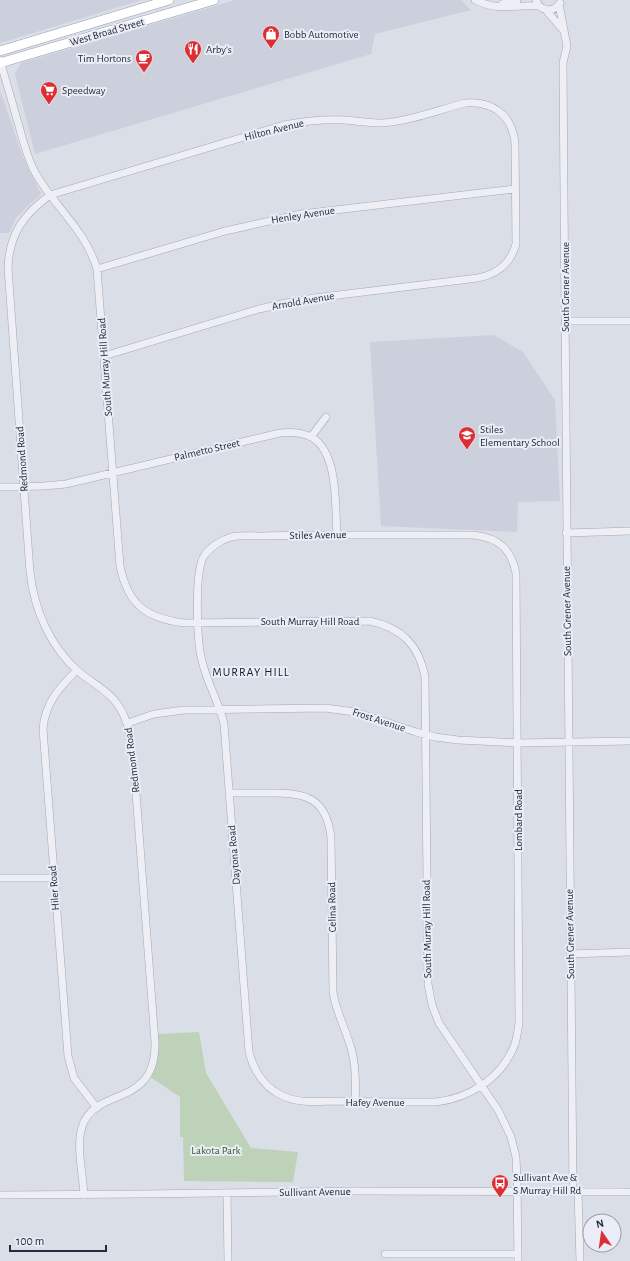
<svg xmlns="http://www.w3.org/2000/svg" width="630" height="1261" font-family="'Alegreya Sans',sans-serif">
<rect width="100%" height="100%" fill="#dadee7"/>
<path fill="#ccd0dc" d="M 0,0 L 142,0 L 0,43 Z
M 235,0 L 461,0 L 471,10 L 375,34 L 371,54 L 35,154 L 15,74 L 21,63 Z
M 0,90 L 23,157 L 41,194 L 16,218 L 9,233 L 0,233 Z
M 494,335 L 523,352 L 555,400 L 560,501 L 518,502 L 517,532 L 381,526 L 370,342 Z"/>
<path fill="#bed2ba" d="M 199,1032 L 206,1073 L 251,1148 L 298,1152 L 293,1182 L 184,1181 L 183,1137 L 180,1137 L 180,1097 L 150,1077 C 157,1062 159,1050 158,1034 Z"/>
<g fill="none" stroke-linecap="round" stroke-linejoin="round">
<g stroke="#a3a8b4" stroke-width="8">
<path id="minor" d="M 475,0 C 500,12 515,4 539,6
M 536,0 C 540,12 554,13 560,3
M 502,4 L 517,0
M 559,4 L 567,46 L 563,63 L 564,198 L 573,1191
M 545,9 L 563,30
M 0,60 C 5,79 11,97 16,116 C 22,135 26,157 36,174 C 56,209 85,229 97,269 L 120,566 C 128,605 146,618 184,623 L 370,621 C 402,628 419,645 425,677 L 428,984 L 432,1005 L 439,1023 L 498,1110 L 511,1137 L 516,1157 L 517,1181 L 518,1261
M 97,269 L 225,231 L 301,214 L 515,189
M 565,321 L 630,321
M 311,437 L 326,417
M 0,487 L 44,486 L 66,484 L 280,433 C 290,432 301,432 311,437 C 339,452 335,507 337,535
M 566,533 L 630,531
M 337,535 L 474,535 C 499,538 511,549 516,573 L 519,1023 C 518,1030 517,1037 515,1044 C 502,1078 470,1098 436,1102 C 403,1102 371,1102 338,1101 C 320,1101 300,1104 283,1096 C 265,1088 254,1071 249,1052 L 224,724 C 219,702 207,683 202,661 C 197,643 194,572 204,556 C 210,547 221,540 231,537 C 241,535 254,536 264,536 C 289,535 313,535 337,535 Z
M 77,670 C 59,688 45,703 43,729 L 68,1056 L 74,1078 L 97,1108
M 128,723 L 154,714 L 184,710 L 325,708 L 355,712 L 416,732 L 435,737 L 458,740 L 518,743 L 630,741
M 229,793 C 243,793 256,793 270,793 C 305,792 327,798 331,838 L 333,992 C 336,1013 347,1031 352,1052 C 356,1068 356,1085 355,1102
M 0,878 L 54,878
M 570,954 L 630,952
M 578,1192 L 580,1261
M 227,1193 L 228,1261
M 0,1195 L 143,1194 L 354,1191 L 630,1192
M 84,1195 C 83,1175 76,1146 82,1127 C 95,1085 156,1110 155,1042 L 134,767 C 131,745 131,724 118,705 C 109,691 92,683 79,672 C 50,647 34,609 30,572 L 8,268 C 9,234 24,214 50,195 L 284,125 C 305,121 324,119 345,120 C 357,121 370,123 382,123 C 410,121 438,110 465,103 C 492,101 512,114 515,143 L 516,244 C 511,263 497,274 478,278 L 314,298 L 286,303 L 259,309 L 104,356
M 385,1254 L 518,1254"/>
</g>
<g stroke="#98a0b4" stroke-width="10">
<path id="major" d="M 0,51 L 169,0
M 0,63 L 214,0"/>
</g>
<use href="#minor" stroke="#edeff5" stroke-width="7"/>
<use href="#major" stroke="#fff" stroke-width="9"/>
</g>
<defs>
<g id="shop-pin" transform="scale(0.9)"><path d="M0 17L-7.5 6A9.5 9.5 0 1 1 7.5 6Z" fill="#dc2f34" stroke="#eaedf5"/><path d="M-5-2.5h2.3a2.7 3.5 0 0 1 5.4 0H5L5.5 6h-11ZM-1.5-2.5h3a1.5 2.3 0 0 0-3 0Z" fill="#fff"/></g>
<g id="restaurant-pin" transform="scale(0.9)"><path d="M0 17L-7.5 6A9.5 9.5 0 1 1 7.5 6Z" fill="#dc2f34" stroke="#eaedf5"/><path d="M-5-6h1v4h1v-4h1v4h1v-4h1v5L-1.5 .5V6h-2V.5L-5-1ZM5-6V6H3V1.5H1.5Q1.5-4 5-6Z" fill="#fff"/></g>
<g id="cafe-pin" transform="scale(0.9)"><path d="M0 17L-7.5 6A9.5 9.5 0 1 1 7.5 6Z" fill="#dc2f34" stroke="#eaedf5"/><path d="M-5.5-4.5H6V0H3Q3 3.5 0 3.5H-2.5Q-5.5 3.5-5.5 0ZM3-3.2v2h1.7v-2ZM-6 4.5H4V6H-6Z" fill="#fff"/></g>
<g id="supermarket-pin" transform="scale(0.9)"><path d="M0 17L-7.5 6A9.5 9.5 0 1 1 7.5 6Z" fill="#dc2f34" stroke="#eaedf5"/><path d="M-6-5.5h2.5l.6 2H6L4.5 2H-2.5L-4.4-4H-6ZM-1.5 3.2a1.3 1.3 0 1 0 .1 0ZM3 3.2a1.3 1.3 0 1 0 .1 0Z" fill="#fff"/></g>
<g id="school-pin" transform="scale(0.9)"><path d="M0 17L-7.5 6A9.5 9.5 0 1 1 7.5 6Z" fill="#dc2f34" stroke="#eaedf5"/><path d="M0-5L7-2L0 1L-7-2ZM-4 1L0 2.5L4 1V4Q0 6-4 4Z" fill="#fff"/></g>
<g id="bus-pin" transform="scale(0.9)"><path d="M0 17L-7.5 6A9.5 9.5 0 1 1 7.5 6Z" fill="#dc2f34" stroke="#eaedf5"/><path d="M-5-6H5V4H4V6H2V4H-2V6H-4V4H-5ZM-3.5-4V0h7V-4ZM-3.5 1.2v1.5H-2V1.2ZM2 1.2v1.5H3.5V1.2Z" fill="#fff"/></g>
</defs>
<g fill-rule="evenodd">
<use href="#shop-pin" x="271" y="34"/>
<use href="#restaurant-pin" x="193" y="49"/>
<use href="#cafe-pin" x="144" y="58"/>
<use href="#supermarket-pin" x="49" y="90"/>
<use href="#school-pin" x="467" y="435"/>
<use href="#bus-pin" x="500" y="1183"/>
</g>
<g text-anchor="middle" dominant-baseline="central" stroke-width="4" stroke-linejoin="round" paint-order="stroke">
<g font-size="11" fill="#232a3e" stroke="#eaedf5">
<text transform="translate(107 32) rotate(-16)">West Broad Street</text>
<text transform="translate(274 130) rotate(-14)">Hilton Avenue</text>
<text transform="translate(303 215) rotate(-9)">Henley Avenue</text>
<text transform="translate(565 287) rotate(-90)">South Grener Avenue</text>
<text transform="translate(303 301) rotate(-10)">Arnold Avenue</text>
<text transform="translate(105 367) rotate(-94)">South Murray Hill Road</text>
<text transform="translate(207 450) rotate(-13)">Palmetto Street</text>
<text transform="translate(22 459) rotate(-94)">Redmond Road</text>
<text transform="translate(318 535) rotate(-1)">Stiles Avenue</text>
<text transform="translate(567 611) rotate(-91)">South Grener Avenue</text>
<text x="310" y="621">South Murray Hill Road</text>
<text transform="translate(379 720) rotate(18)">Frost Avenue</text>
<text transform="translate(132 760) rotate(-97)">Redmond Road</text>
<text transform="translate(518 820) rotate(-90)">Lombard Road</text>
<text transform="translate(234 855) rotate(-95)">Daytona Road</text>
<text transform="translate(54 888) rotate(-94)">Hiler Road</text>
<text transform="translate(332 907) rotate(-91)">Celina Road</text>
<text transform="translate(427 929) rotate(-91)">South Murray Hill Road</text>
<text transform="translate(570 934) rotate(-91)">South Grener Avenue</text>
<text x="375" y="1102">Hafey Avenue</text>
<text transform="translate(315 1192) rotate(-1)">Sullivant Avenue</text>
</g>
<g font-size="11" fill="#232a3e" stroke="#eaedf5" text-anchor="start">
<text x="284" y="34">Bobb Automotive</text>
<text x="206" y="49">Arby's</text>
<text x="131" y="58" text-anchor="end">Tim Hortons</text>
<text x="62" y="90">Speedway</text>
<text x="480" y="429">Stiles<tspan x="480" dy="13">Elementary School</tspan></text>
<text x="513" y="1177">Sullivant Ave &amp;<tspan x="513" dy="13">S Murray Hill Rd</tspan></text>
</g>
<g font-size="11" fill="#325b2f" stroke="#eaedf5">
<text x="216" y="1150">Lakota Park</text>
</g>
<g font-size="12" letter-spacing="1" fill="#161b2e" stroke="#eaedf5">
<text x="251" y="672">MURRAY HILL</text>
</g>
</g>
<g transform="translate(602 1233) rotate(347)"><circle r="19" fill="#eaedf5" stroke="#9a9fac"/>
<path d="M0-3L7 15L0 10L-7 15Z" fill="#dc2f34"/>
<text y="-6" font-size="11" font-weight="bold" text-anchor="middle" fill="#232a3e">N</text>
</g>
<path d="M10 1245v6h96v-6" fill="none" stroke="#232a3e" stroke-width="2"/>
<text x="16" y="1245" font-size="12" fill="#232a3e" stroke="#eaedf5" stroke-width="3" paint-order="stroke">100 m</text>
</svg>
